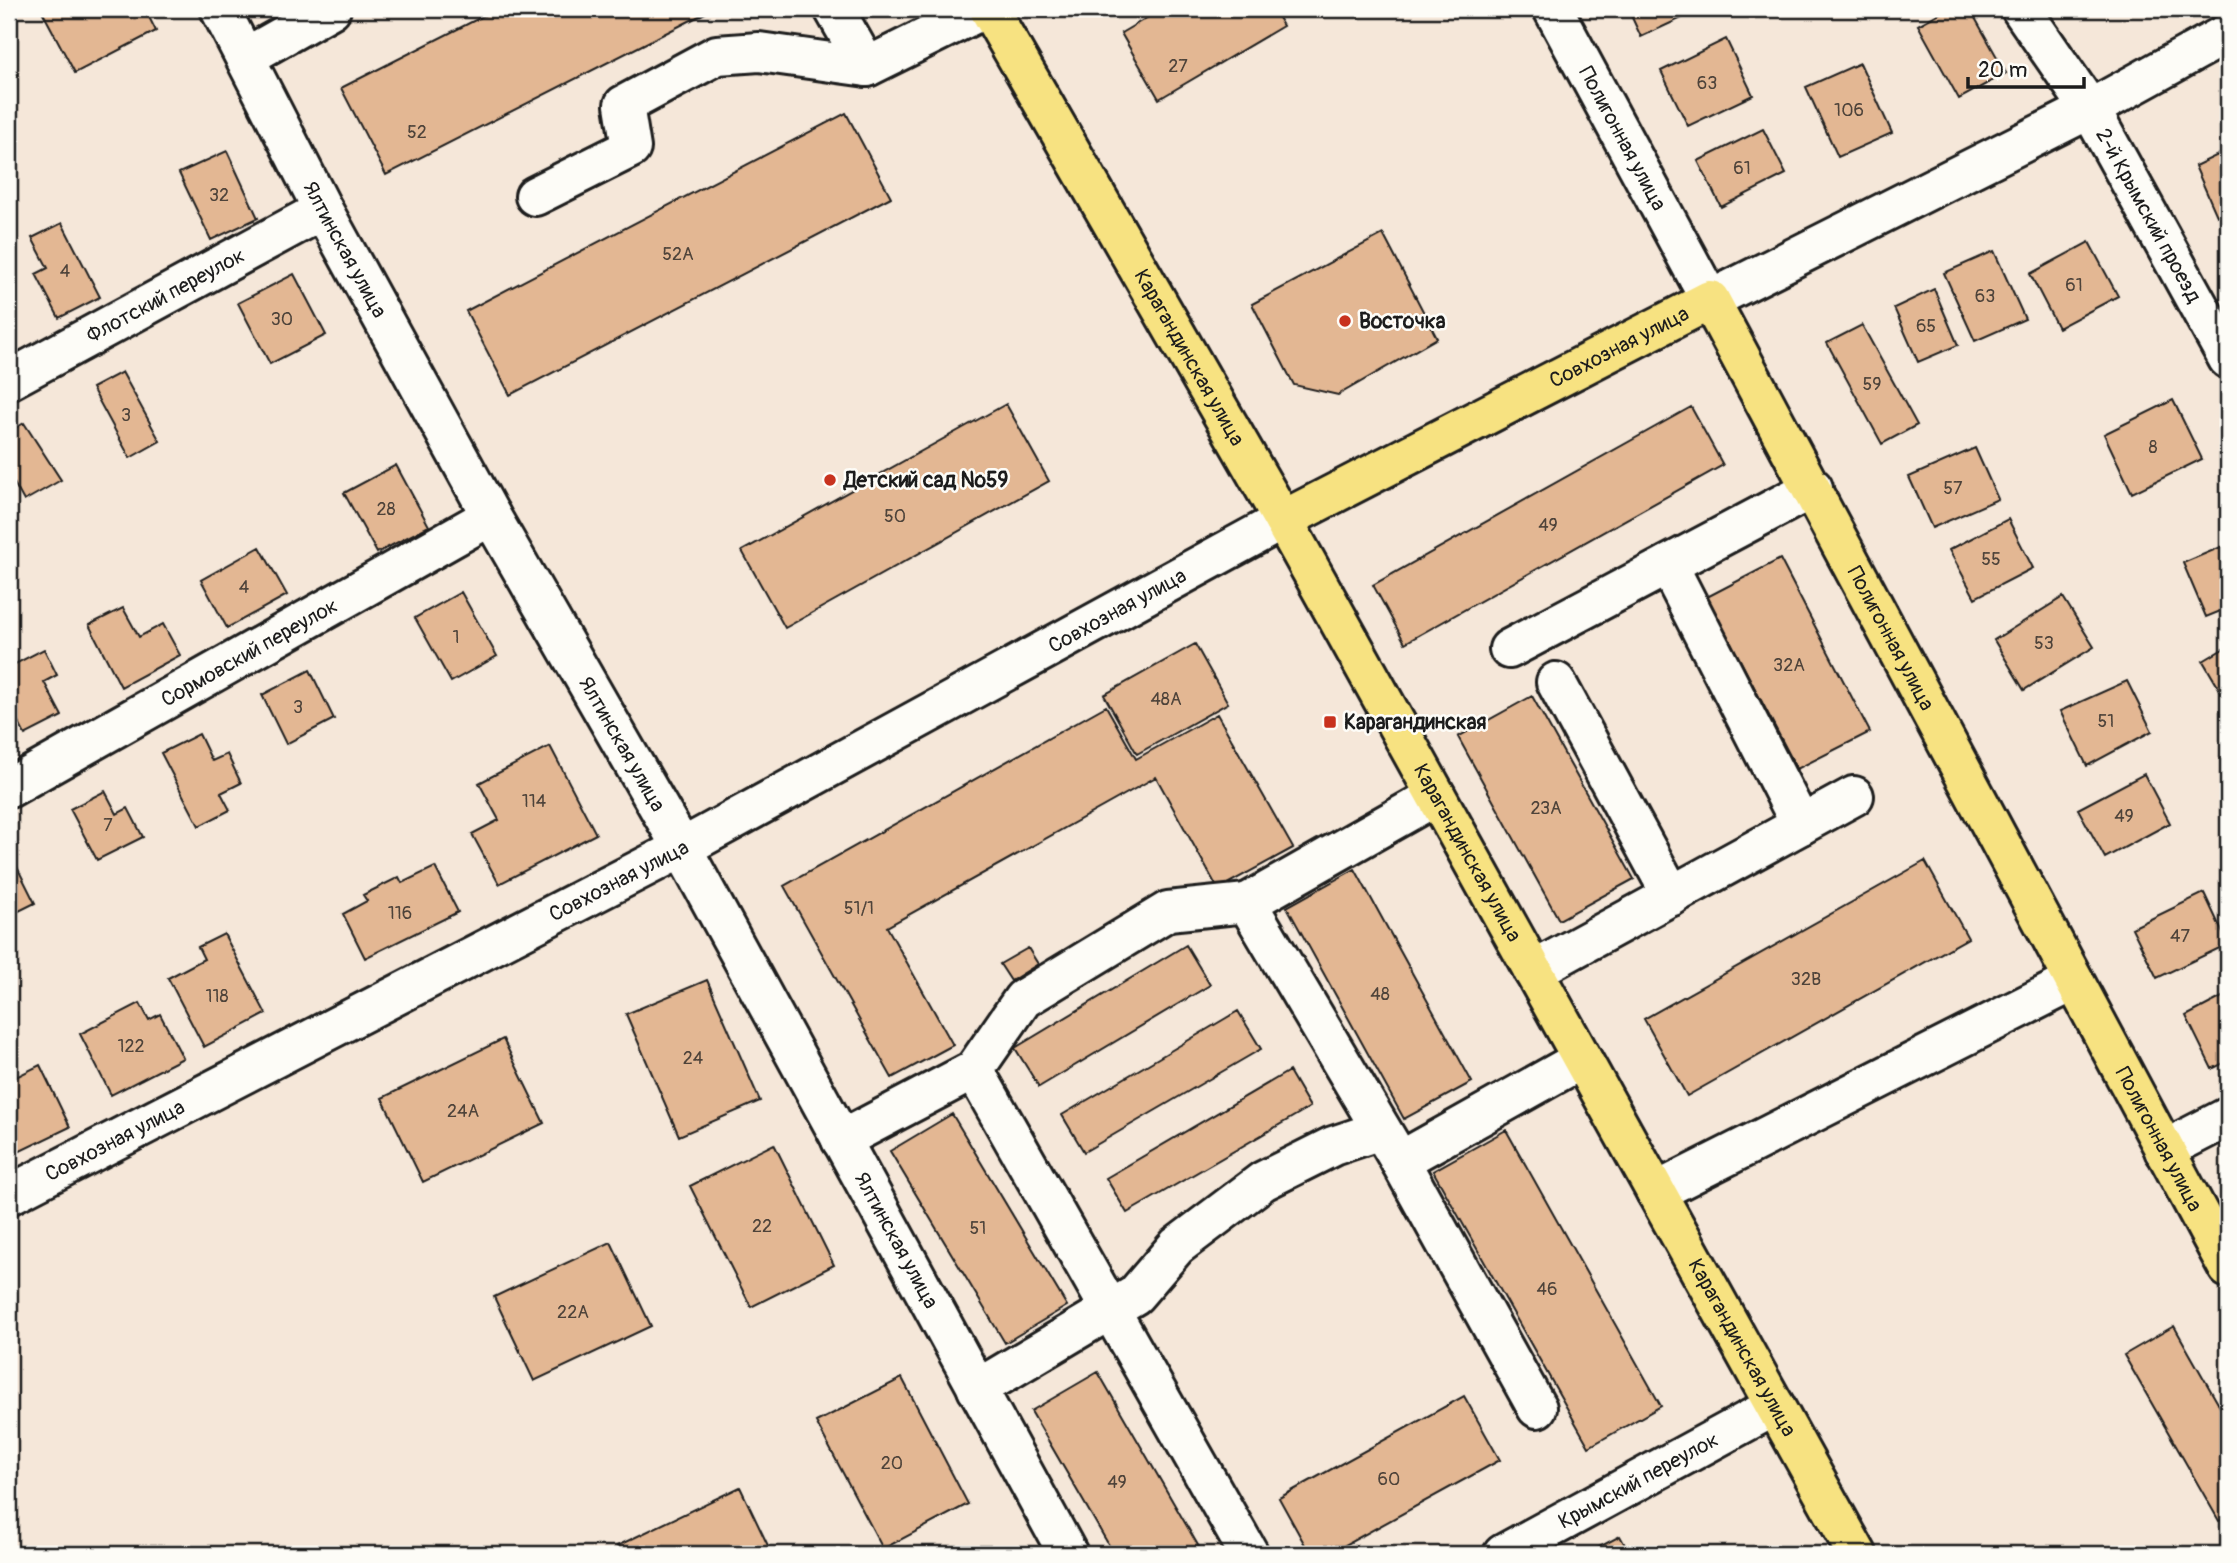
<svg xmlns="http://www.w3.org/2000/svg" width="2237" height="1563" font-family="Pangolin,sans-serif">
<rect width="100%" height="100%" fill="#f5e7d9"/>
<filter id="ink" filterUnits="userSpaceOnUse"><feTurbulence type="fractalNoise" baseFrequency=".0143" numOctaves="2"/><feDisplacementMap in="SourceGraphic" scale="14" xChannelSelector="R" yChannelSelector="G"/><feConvolveMatrix kernelMatrix="1 2 1 2 8 2 1 2 1" color-interpolation-filters="sRGB"/></filter>
<g filter="url(#ink)">
<path fill="#e3b793" stroke="#1c1c1c" stroke-width="2" d="M 51,9 L 145,9 L 156,31 L 75,73 L 43,13 Z
M 497,9 L 713,9 L 386,175 L 341,88 Z
M 1162,9 L 1273,9 L 1283,26 L 1159,99 L 1121,33 Z
M 1628,9 L 1701,9 L 1641,37 Z
M 1947,9 L 1970,9 L 2006,73 L 1959,99 L 1918,25 Z
M 1726,39 L 1753,95 L 1688,126 L 1661,71 Z
M 1860,63 L 1892,133 L 1838,157 L 1806,87 Z
M 846,113 L 891,197 L 510,395 L 466,311 Z
M 1763,129 L 1786,174 L 1721,207 L 1698,161 Z
M 2228,150 L 2228,211 L 2217,216 L 2195,166 Z
M 227,151 L 258,218 L 211,240 L 179,173 Z
M 9,152 L 17,167 L 9,171 Z
M 62,223 L 100,297 L 59,318 L 36,274 L 48,268 L 32,238 Z
M 1383,234 L 1437,338 L 1338,395 L 1294,385 L 1252,304 Z
M 2089,242 L 2118,296 L 2058,328 L 2030,274 Z
M 1994,251 L 2025,319 L 1975,341 L 1944,273 Z
M 294,274 L 326,335 L 270,364 L 238,303 Z
M 1934,289 L 1958,345 L 1918,362 L 1894,308 Z
M 1862,325 L 1917,425 L 1882,444 L 1827,343 Z
M 122,372 L 160,441 L 130,458 L 92,388 Z
M 2173,400 L 2202,459 L 2132,493 L 2104,434 Z
M 1006,404 L 1049,481 L 785,628 L 742,551 Z
M 1691,407 L 1723,465 L 1405,643 L 1373,585 Z
M 24,423 L 61,480 L 24,501 L 9,474 L 9,432 Z
M 1975,448 L 1998,499 L 1932,528 L 1909,477 Z
M 396,465 L 429,526 L 377,553 L 344,493 Z
M 2008,519 L 2033,568 L 1975,598 L 1949,550 Z
M 2228,544 L 2228,608 L 2206,617 L 2183,563 Z
M 260,547 L 287,595 L 227,628 L 201,580 Z
M 1780,559 L 1870,732 L 1797,769 L 1707,597 Z
M 461,592 L 497,656 L 451,682 L 415,618 Z
M 2063,597 L 2094,647 L 2024,690 L 1994,640 Z
M 123,608 L 139,637 L 163,624 L 180,655 L 121,687 L 89,625 Z
M 1195,644 L 1228,703 L 1137,754 L 1104,695 Z
M 2228,646 L 2228,692 L 2223,695 L 2203,661 Z
M 44,649 L 57,675 L 44,682 L 62,716 L 25,735 L 9,704 L 9,667 Z
M 310,670 L 334,719 L 286,744 L 262,695 Z
M 2127,681 L 2152,731 L 2087,766 L 2060,711 Z
M 1532,696 L 1634,879 L 1559,920 L 1458,737 Z
M 1106,706 L 1136,759 L 1217,714 L 1293,848 L 1218,889 L 1156,777 L 887,927 L 953,1045 L 892,1078 L 784,886 Z
M 199,734 L 212,761 L 227,754 L 241,783 L 221,793 L 230,810 L 199,826 L 161,753 Z
M 550,746 L 596,834 L 499,884 L 472,834 L 499,820 L 479,783 Z
M 2144,774 L 2170,823 L 2105,858 L 2078,809 Z
M 105,791 L 117,814 L 128,808 L 143,837 L 97,860 L 70,809 Z
M 9,851 L 35,903 L 9,916 Z
M 1925,861 L 1968,938 L 1687,1096 L 1644,1019 Z
M 435,867 L 458,912 L 365,958 L 343,914 L 367,901 L 363,895 L 399,877 L 402,883 Z
M 1355,869 L 1472,1082 L 1404,1119 L 1287,907 Z
M 2204,893 L 2228,944 L 2157,978 L 2132,928 Z
M 224,934 L 266,1014 L 204,1047 L 168,978 L 204,959 L 198,947 Z
M 1186,945 L 1210,985 L 1039,1087 L 1015,1048 Z
M 1028,948 L 1038,964 L 1011,981 L 1000,964 Z
M 707,980 L 760,1101 L 679,1136 L 626,1014 Z
M 2228,994 L 2228,1061 L 2212,1069 L 2186,1016 Z
M 140,1003 L 149,1020 L 160,1014 L 183,1058 L 111,1095 L 80,1034 Z
M 1238,1011 L 1261,1049 L 1084,1152 L 1062,1115 Z
M 503,1039 L 544,1123 L 423,1182 L 382,1098 Z
M 40,1065 L 70,1127 L 10,1156 L 9,1078 L 10,1080 Z
M 1289,1071 L 1310,1107 L 1127,1213 L 1106,1178 Z
M 952,1114 L 1067,1306 L 1005,1343 L 890,1151 Z
M 1506,1130 L 1661,1406 L 1589,1447 L 1433,1171 Z
M 774,1144 L 834,1265 L 751,1307 L 690,1186 Z
M 611,1242 L 651,1326 L 534,1381 L 494,1297 Z
M 2174,1326 L 2228,1421 L 2228,1516 L 2219,1521 L 2124,1355 Z
M 1098,1372 L 1203,1554 L 1114,1554 L 1031,1411 Z
M 902,1378 L 968,1504 L 883,1549 L 816,1422 Z
M 1464,1396 L 1500,1460 L 1329,1554 L 1310,1554 L 1279,1498 Z
M 740,1487 L 772,1554 L 621,1554 L 617,1546 Z
M 1620,1536 L 1630,1554 L 1586,1554 Z"/>
<g fill="none" stroke-linecap="round" stroke-linejoin="round">
<g stroke="#1c1c1c" stroke-width="44">
<g id="minor">
<path id="s1" d="M 220,9 L 323,210 L 491,516 L 682,848 L 1068,1554"/>
<path d="M 834,9 L 867,67"/>
<path id="s2" d="M 1553,9 L 1710,300 L 2090,109 L 2228,33"/>
<path id="s3" d="M 2021,9 L 2090,109 L 2228,359"/>
<path d="M 246,57 L 331,9"/>
<path d="M 535,196 L 631,148 L 624,105 L 717,55 L 759,52 L 867,67 L 984,9"/>
<path id="s4" d="M 9,380 L 323,210"/>
<path d="M 1668,565 L 1801,825"/>
<path d="M 1509,649 L 1813,488"/>
<path d="M 1556,682 L 1672,896"/>
<path id="s5" d="M 9,788 L 491,516"/>
<path d="M 1436,796 L 1247,903 L 1400,1161 L 1582,1059"/>
<path d="M 1533,971 L 1854,796"/>
<path d="M 974,1070 L 1249,1554"/>
<path d="M 841,1140 L 974,1070 L 1023,999 L 1168,911 L 1247,903"/>
<path d="M 2164,1150 L 2228,1117"/>
<path d="M 1400,1161 L 1537,1408"/>
<path d="M 1656,1192 L 2074,981"/>
<path id="s6" d="M 9,1195 L 682,848 L 1283,520"/>
<path d="M 977,1389 L 1135,1295 L 1177,1246 L 1263,1181 L 1333,1146 L 1381,1130"/>
<path id="s7" d="M 1503,1554 L 1775,1406"/>
</g>
</g>
<g stroke="#1c1c1c" stroke-width="44">
<g id="major">
<path id="s8" d="M 989,9 L 1283,520 L 1857,1554"/>
<path id="s9" d="M 1283,520 L 1710,300 L 2228,1268"/>
</g>
</g>
<use href="#minor" stroke="#fdfcf7" stroke-width="38"/>
<use href="#major" stroke="#f7e281" stroke-width="38"/>
</g>
</g>
<g fill="#c8321e" stroke="#fdfcf7" stroke-width="2.5">
<circle cx="1345" cy="321" r="7"/>
<circle cx="830" cy="480" r="7"/>
<rect x="1323" y="715" width="14" height="14" rx="3.5"/>
</g>
<g text-anchor="middle" dominant-baseline="central" stroke-width="5" stroke-linejoin="round" paint-order="stroke">
<g font-size="18" fill="#4e433a">
<text x="1178" y="66">27</text>
<text x="1707" y="83">63</text>
<text x="1849" y="110">106</text>
<text x="417" y="132">52</text>
<text x="1742" y="168">61</text>
<text x="219" y="195">32</text>
<text x="678" y="254">52А</text>
<text x="65" y="271">4</text>
<text x="2074" y="285">61</text>
<text x="1985" y="296">63</text>
<text x="282" y="319">30</text>
<text x="1926" y="326">65</text>
<text x="1872" y="384">59</text>
<text x="126" y="415">3</text>
<text x="2153" y="447">8</text>
<text x="1953" y="488">57</text>
<text x="386" y="509">28</text>
<text x="895" y="516">50</text>
<text x="1548" y="525">49</text>
<text x="1991" y="559">55</text>
<text x="244" y="587">4</text>
<text x="456" y="637">1</text>
<text x="2044" y="643">53</text>
<text x="1789" y="665">32А</text>
<text x="1166" y="699">48А</text>
<text x="298" y="707">3</text>
<text x="2106" y="721">51</text>
<text x="534" y="801">114</text>
<text x="1546" y="808">23А</text>
<text x="2124" y="816">49</text>
<text x="108" y="825">7</text>
<text x="859" y="908">51/1</text>
<text x="400" y="913">116</text>
<text x="2180" y="936">47</text>
<text x="1806" y="979">32В</text>
<text x="1380" y="994">48</text>
<text x="217" y="996">118</text>
<text x="131" y="1046">122</text>
<text x="693" y="1058">24</text>
<text x="463" y="1111">24А</text>
<text x="762" y="1226">22</text>
<text x="978" y="1228">51</text>
<text x="1547" y="1289">46</text>
<text x="573" y="1312">22А</text>
<text x="892" y="1463">20</text>
<text x="1389" y="1479">60</text>
<text x="1117" y="1482">49</text>
</g>
<g font-size="21" fill="#1c1c1c" stroke="#fdfcf7">
<text stroke="none"><textPath href="#s2" startOffset="147">Полигонная улица</textPath></text>
<text stroke="none"><textPath href="#s3" startOffset="243">2-й Крымский проезд</textPath></text>
<text stroke="none"><textPath href="#s1" startOffset="271">Ялтинская улица</textPath></text>
<text stroke="none"><textPath href="#s4" startOffset="178">Флотский переулок</textPath></text>
<text stroke="none"><textPath href="#s9" startOffset="378">Совхозная улица</textPath></text>
<text stroke="none"><textPath href="#s8" startOffset="402">Карагандинская улица</textPath></text>
<text stroke="none"><textPath href="#s6" startOffset="1253">Совхозная улица</textPath></text>
<text stroke="none"><textPath href="#s9" startOffset="864">Полигонная улица</textPath></text>
<text stroke="none"><textPath href="#s5" startOffset="276">Сормовский переулок</textPath></text>
<text stroke="none"><textPath href="#s1" startOffset="838">Ялтинская улица</textPath></text>
<text stroke="none"><textPath href="#s8" startOffset="970">Карагандинская улица</textPath></text>
<text stroke="none"><textPath href="#s6" startOffset="686">Совхозная улица</textPath></text>
<text stroke="none"><textPath href="#s9" startOffset="1432">Полигонная улица</textPath></text>
<text stroke="none"><textPath href="#s6" startOffset="119">Совхозная улица</textPath></text>
<text stroke="none"><textPath href="#s1" startOffset="1405">Ялтинская улица</textPath></text>
<text stroke="none"><textPath href="#s8" startOffset="1536">Карагандинская улица</textPath></text>
<text stroke="none"><textPath href="#s7" startOffset="154">Крымский переулок</textPath></text>
</g>
<g font-size="21" font-weight="bold" fill="#1c1c1c" stroke="#fdfcf7" text-anchor="start">
<text x="1359" y="321">Восточка</text>
<text x="844" y="480">Детский сад №59</text>
<text x="1344" y="722">Карагандинская</text>
</g>
</g>
<rect width="2237" height="1563" fill="none" stroke="#fdfcf7" stroke-width="35"/>
<rect x="18" y="18" width="2202" height="1528" fill="none" stroke="#1c1c1c" stroke-width="2.5" filter="url(#ink)"/>
<path d="M1968 77v10h116v-10" fill="none" stroke="#1c1c1c" stroke-width="3.5"/>
<text x="1978" y="77" font-size="21" fill="#1c1c1c" stroke="#fdfcf7" stroke-width="5" paint-order="stroke">20 m</text>
</svg>
